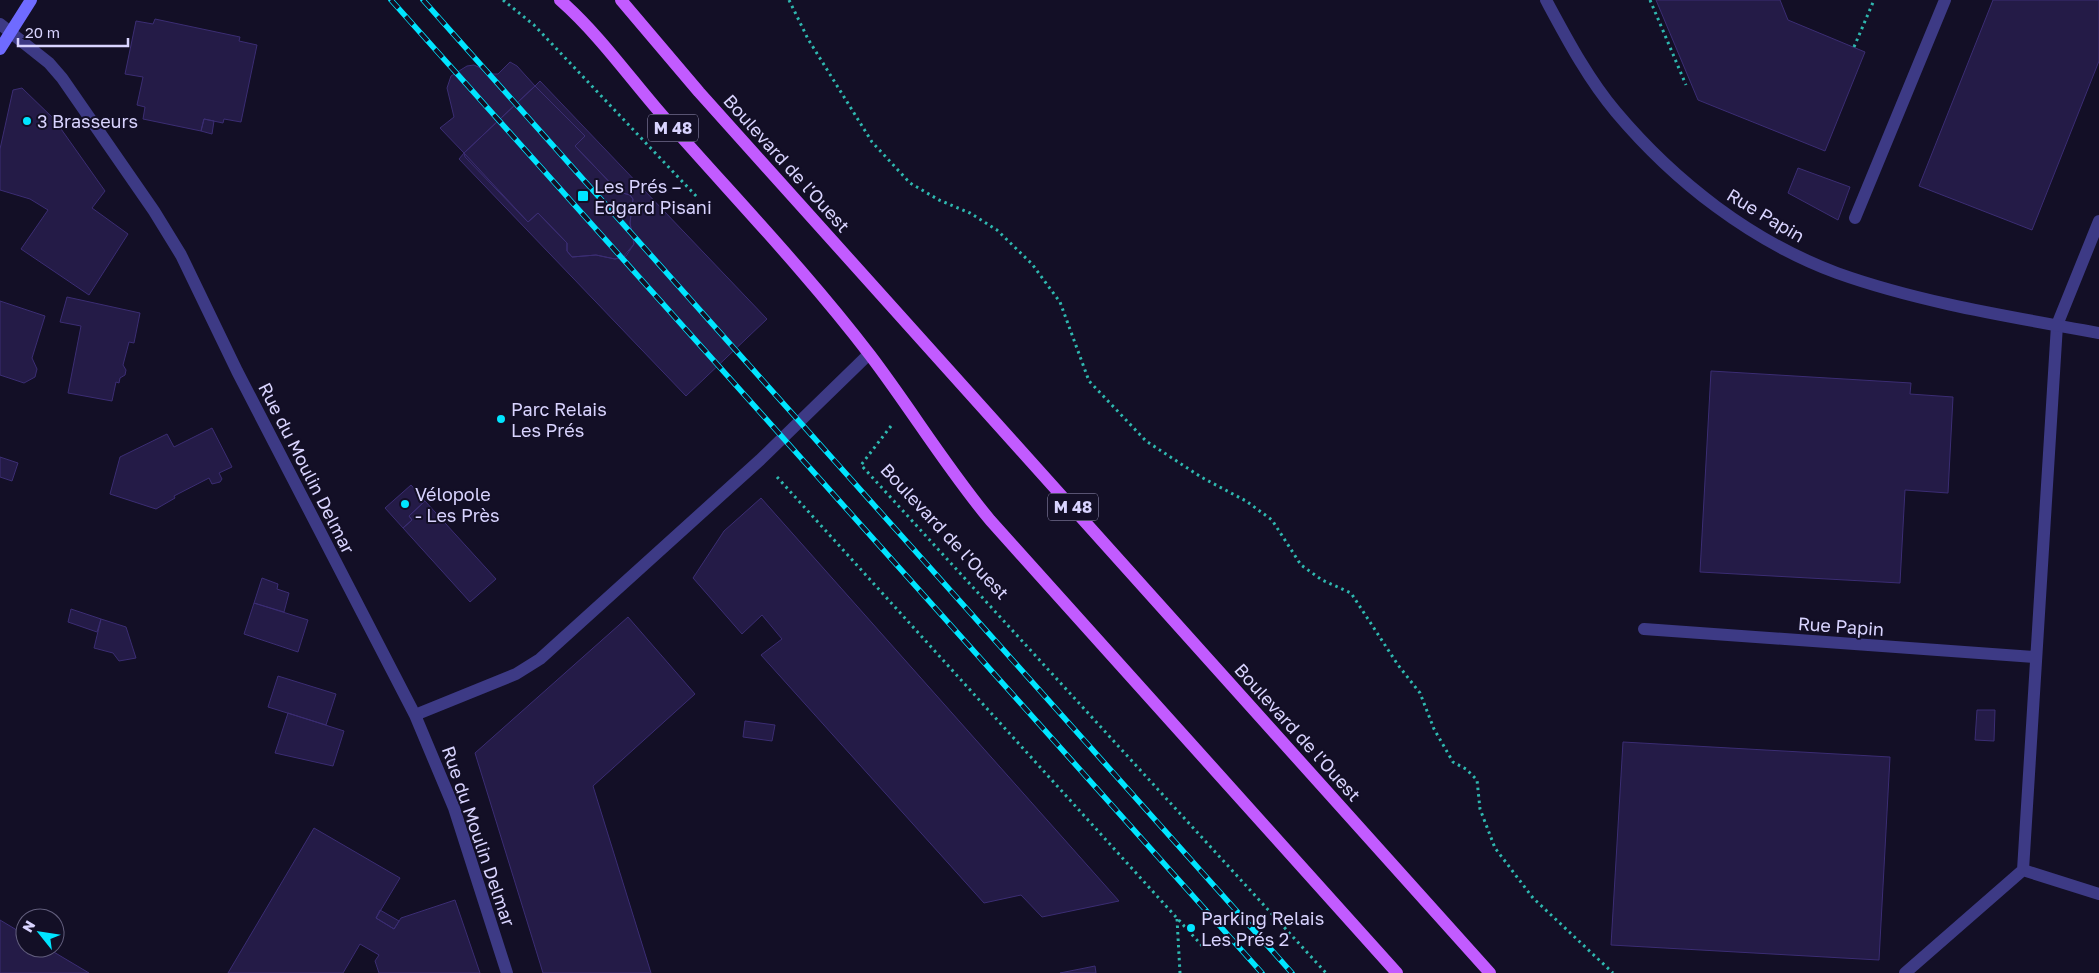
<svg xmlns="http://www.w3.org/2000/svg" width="2099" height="973" font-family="'Golos Text',sans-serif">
<rect width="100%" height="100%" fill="#130f26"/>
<path fill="#241b47" stroke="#3b2d73" d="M 1656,0 L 1780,0 L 1788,20 L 1865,52 L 1825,151 L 1698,100 Z
M 1993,0 L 2099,0 L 2099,61 L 2032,230 L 1919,186 Z
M 155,19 L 240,37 L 239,41 L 257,45 L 241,122 L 224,119 L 223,123 L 204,119 L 201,131 L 143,119 L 145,107 L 137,105 L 143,77 L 125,74 L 136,21 L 153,24 Z
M 510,62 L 517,66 L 535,86 L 464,153 L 440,128 L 454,117 L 447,88 L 451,76 L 467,66 L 474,65 L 487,71 L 488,69 L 493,74 L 498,74 Z
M 540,81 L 767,319 L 686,396 L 459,159 L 464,153 L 528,222 L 538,213 L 567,243 L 567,251 L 572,257 L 596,255 L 615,259 L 626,256 L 634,244 L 630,223 L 633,199 L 630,195 L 619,192 L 575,146 L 585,136 L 535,86 Z
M 535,86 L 585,136 L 575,146 L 619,192 L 630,195 L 633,199 L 630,223 L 634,244 L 623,257 L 615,259 L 596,255 L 572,257 L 567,251 L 567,243 L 538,213 L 528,222 L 465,157 L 464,153 Z
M 22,88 L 54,119 L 105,191 L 92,208 L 128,234 L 89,295 L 21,249 L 48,210 L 30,199 L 0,190 L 0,149 L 13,90 Z
M 204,119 L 214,121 L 212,134 L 201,131 Z
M 1798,168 L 1850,187 L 1838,220 L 1788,193 Z
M 67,297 L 140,313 L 134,343 L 129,342 L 123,365 L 126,370 L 125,375 L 120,378 L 119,383 L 116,382 L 112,401 L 68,393 L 81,326 L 60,322 Z
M 0,301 L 45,316 L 32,358 L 37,369 L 35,377 L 24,383 L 0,375 Z
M 1711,371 L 1911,383 L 1910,394 L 1953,397 L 1948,493 L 1905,490 L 1900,583 L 1700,572 Z
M 212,428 L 232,467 L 219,473 L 222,479 L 220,482 L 212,484 L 209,478 L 174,496 L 175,498 L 156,509 L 110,494 L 120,457 L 167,434 L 174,447 Z
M 0,457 L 18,463 L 12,481 L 0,477 Z
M 411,485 L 425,501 L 409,516 L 412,520 L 403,528 L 385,508 Z
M 761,498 L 1119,901 L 1042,917 L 1021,895 L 984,903 L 761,655 L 782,639 L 762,615 L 742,634 L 693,578 L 724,531 Z
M 425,501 L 496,579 L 470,602 L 403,528 L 412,520 L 409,516 Z
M 262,578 L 278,584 L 277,589 L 289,593 L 284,612 L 254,603 Z
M 254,603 L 308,620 L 298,652 L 244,634 Z
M 71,609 L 101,619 L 97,632 L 68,622 Z
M 628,617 L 695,694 L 593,786 L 651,973 L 543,973 L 475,753 Z
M 101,619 L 126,627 L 136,658 L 119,661 L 113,653 L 94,648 Z
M 278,676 L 336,694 L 326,725 L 268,707 Z
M 1977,710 L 1995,710 L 1994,741 L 1975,740 Z
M 288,713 L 344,731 L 333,766 L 275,753 Z
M 745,721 L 775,725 L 772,741 L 743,737 Z
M 1623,742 L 1890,757 L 1879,960 L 1611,945 Z
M 314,828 L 400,878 L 376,918 L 394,929 L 401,918 L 455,900 L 480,973 L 379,973 L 375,961 L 379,955 L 360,944 L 343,973 L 228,973 Z
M 380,910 L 399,921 L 394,929 L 376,918 Z
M 0,920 L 25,935 L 25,948 L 47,948 L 89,973 L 0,973 Z
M 1095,966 L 1096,973 L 1060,973 Z"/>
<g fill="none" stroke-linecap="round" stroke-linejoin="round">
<path stroke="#2fb8b0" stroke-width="3" stroke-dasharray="2.5 4" stroke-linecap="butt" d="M 503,0 L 534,25 L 697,197
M 789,0 L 808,39 L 872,142 L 910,183 L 939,200 L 970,213 L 997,230 L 1032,264 L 1060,302 L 1089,381 L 1146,441 L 1201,477 L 1246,501 L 1272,520 L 1301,565 L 1322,580 L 1351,593 L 1398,665 L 1420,693 L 1434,729 L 1453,762 L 1466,769 L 1477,780 L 1480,809 L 1495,848 L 1533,898 L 1613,973
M 1650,0 L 1686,85
M 1854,47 L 1874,0
M 891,426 L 861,465 L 1326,973
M 777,477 L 1205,949
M 1177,919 L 1180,973"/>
<path stroke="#3d3a85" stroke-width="12" d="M 1855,218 L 1945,0
M 1644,629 L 2035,657
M 2023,870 L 2057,325 L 2099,221
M 1905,973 L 2023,870 L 2099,894"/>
<path stroke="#3d3a85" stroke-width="12" d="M 1546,0 C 1567,39 1588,79 1616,112 C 1675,182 1751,241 1837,273 C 1921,303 2012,317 2099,333
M 0,24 L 49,63 L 62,78 L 154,211 L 181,255 L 237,371 L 415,715 L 454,808 L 507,973
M 415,715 L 516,674 L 540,659 L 760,460 L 869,354"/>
<path stroke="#6f6bff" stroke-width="12" d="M 0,49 L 31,0"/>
<path stroke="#c25bff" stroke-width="12" d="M 560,0 C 602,37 633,83 670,124 C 737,200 808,274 870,355 C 911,409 946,467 990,520 L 1397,973
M 621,0 L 699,92 L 1490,973"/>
<g stroke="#00e5ff" stroke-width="5.5">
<path id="rail" d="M 391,0 L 1262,973
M 423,0 L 1292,973"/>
</g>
<use href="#rail" stroke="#130f26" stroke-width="4" stroke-dasharray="11" stroke-linecap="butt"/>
</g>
<g fill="#00e5ff" stroke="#130f26" stroke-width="2">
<circle cx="27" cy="121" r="5"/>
<rect x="577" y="190" width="12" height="12" rx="2.5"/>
<circle cx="501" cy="419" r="5"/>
<circle cx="405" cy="504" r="5"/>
<circle cx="1191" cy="928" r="5"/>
</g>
<g text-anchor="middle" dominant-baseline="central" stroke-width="4" stroke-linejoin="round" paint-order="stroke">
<g fill="#130f26" stroke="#9e99be" stroke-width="1">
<rect x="648" y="114.5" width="50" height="27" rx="4"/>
<rect x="1048" y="493.5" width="50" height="27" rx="4"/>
</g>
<g font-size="16" font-weight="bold" fill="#d9d4ff">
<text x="673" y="128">M 48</text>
<text x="1073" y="507">M 48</text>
</g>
<g font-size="18" fill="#d9d4ff" stroke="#130f26" text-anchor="start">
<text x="37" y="121">3 Brasseurs</text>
<text x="594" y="186">Les Prés –<tspan x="594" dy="21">Edgard Pisani</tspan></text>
<text x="511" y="409">Parc Relais<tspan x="511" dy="21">Les Prés</tspan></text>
<text x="415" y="494">Vélopole<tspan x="415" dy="21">- Les Près</tspan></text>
<text x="1201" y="918">Parking Relais<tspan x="1201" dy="21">Les Prés 2</tspan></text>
</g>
<g font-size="18" fill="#d9d4ff" stroke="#130f26">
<text transform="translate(787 163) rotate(48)">Boulevard de l'Ouest</text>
<text transform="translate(1766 215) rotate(31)">Rue Papin</text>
<text transform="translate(307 468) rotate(63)">Rue du Moulin Delmar</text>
<text transform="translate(945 531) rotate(47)">Boulevard de l'Ouest</text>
<text transform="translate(1841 626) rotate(4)">Rue Papin</text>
<text transform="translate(1298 732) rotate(48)">Boulevard de l'Ouest</text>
<text transform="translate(479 836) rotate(71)">Rue du Moulin Delmar</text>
</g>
</g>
<g transform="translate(40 933) rotate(300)"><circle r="24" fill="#130f26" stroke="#625e7d"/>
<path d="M0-4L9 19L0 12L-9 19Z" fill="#00e5ff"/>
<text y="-8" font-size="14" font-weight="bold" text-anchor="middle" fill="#d9d4ff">N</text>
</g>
<path d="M18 38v8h110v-8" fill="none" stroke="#d9d4ff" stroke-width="2.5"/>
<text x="25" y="38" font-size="15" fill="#d9d4ff" stroke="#130f26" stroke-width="4" paint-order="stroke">20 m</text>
</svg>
